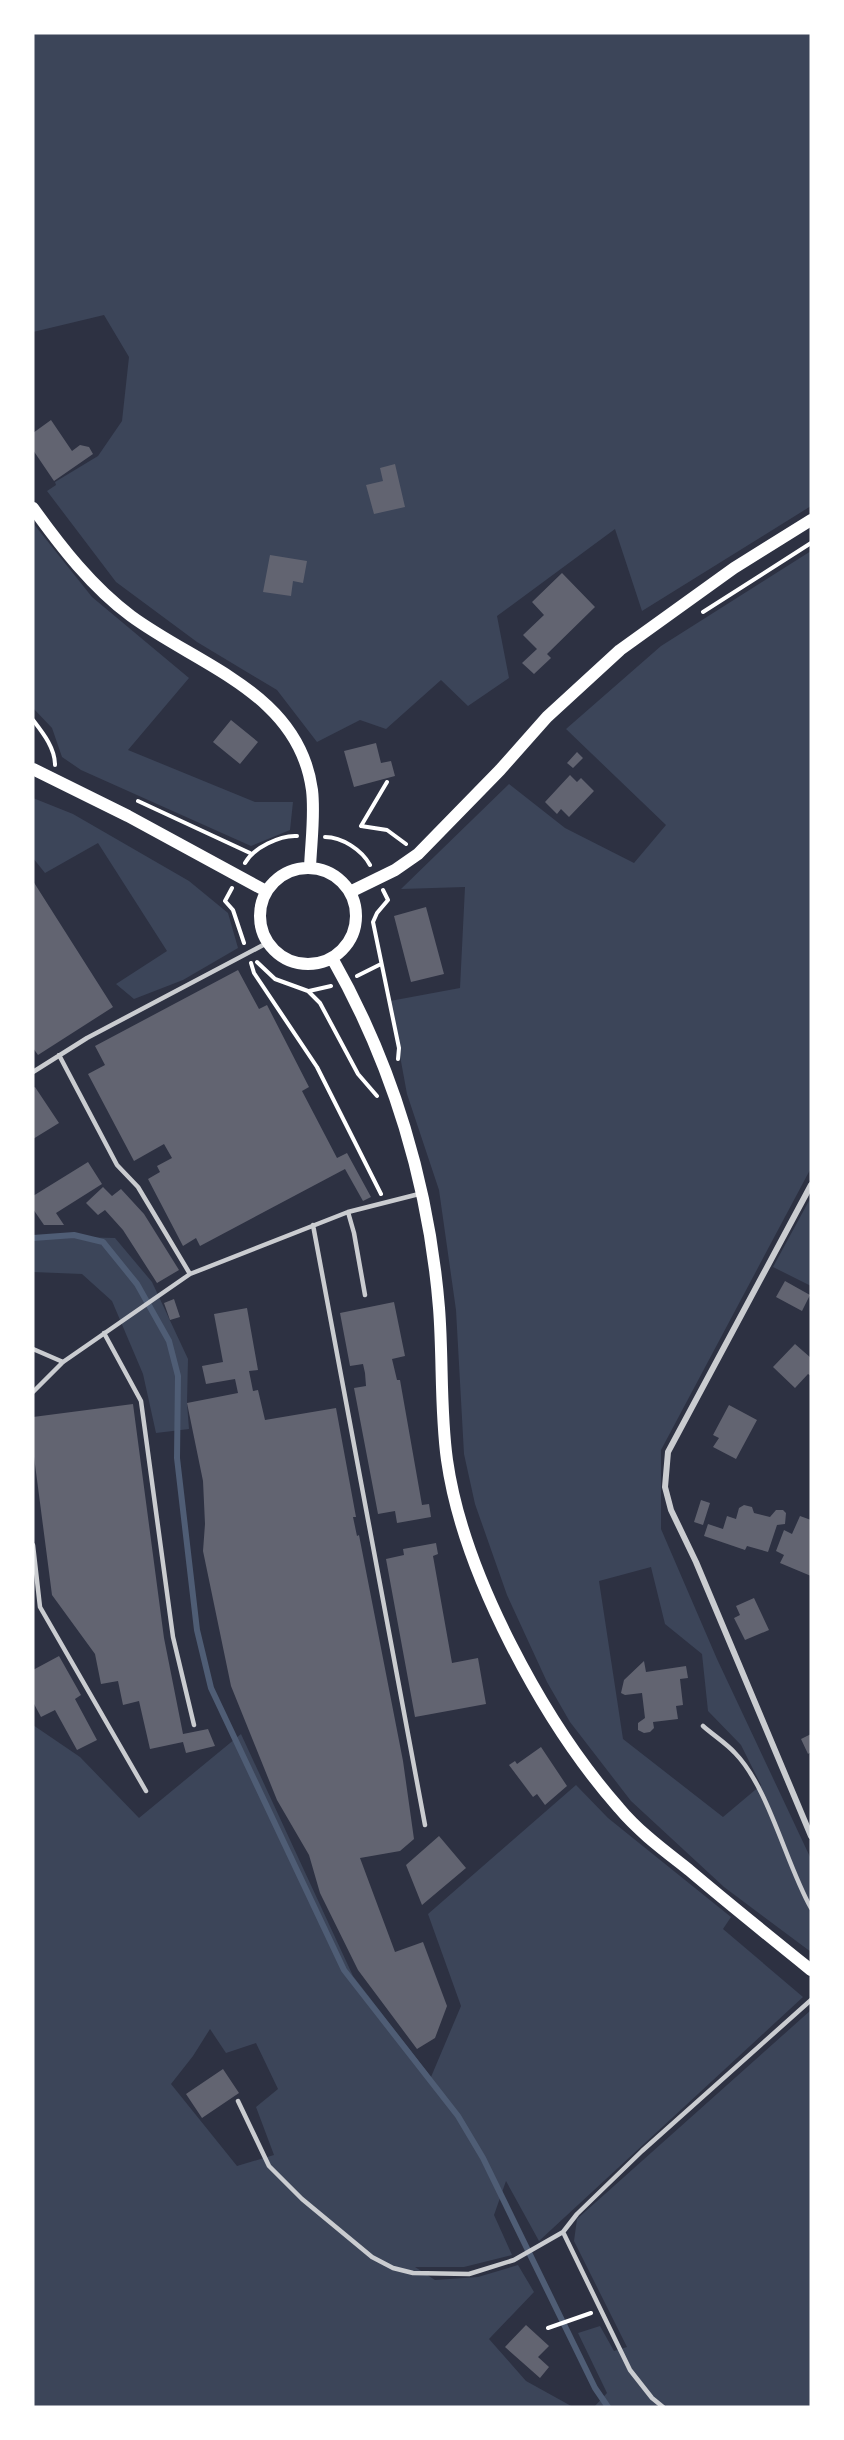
<svg xmlns="http://www.w3.org/2000/svg" width="844" height="2440" font-family="'Archivo Narrow',sans-serif">
<rect width="100%" height="100%" fill="#2d3142"/>
<path fill="#3c4559" fill-rule="evenodd" d="M 33,33 L 811,33 L 811,506 L 642,611 L 615,529 L 497,616 L 509,678 L 468,706 L 441,680 L 386,729 L 360,720 L 317,742 L 277,690 L 197,642 L 116,582 L 47,491 L 56,485 L 55,482 L 98,456 L 122,421 L 129,357 L 104,315 L 33,332 Z
M 33,523 L 92,597 L 189,678 L 128,750 L 255,802 L 293,802 L 290,830 L 251,846 L 81,770 L 62,757 L 52,728 L 33,708 Z
M 811,551 L 811,1168 L 661,1450 L 661,1529 L 717,1659 L 811,1859 L 811,1952 L 724,1887 L 631,1801 L 570,1722 L 547,1682 L 507,1595 L 475,1504 L 464,1454 L 456,1310 L 439,1190 L 407,1094 L 390,1001 L 460,988 L 465,887 L 401,889 L 509,784 L 565,828 L 634,863 L 666,825 L 566,729 L 661,646 ZM 651,1567 L 665,1624 L 702,1654 L 708,1711 L 741,1745 L 761,1785 L 723,1817 L 623,1739 L 599,1581 Z
M 33,798 L 73,814 L 189,881 L 228,913 L 238,948 L 183,980 L 134,999 L 116,984 L 167,951 L 98,843 L 45,873 L 33,858 Z
M 811,1197 L 811,1286 L 773,1267 Z
M 33,1236 L 115,1238 L 152,1282 L 188,1359 L 187,1403 L 189,1429 L 156,1433 L 143,1374 L 112,1301 L 82,1274 L 33,1272 Z
M 33,1725 L 80,1757 L 139,1818 L 241,1734 L 353,1976 L 431,2077 L 461,2006 L 428,1914 L 576,1785 L 608,1818 L 731,1917 L 723,1929 L 803,1997 L 539,2241 L 506,2181 L 494,2215 L 512,2255 L 464,2267 L 415,2267 L 435,2280 L 478,2277 L 518,2265 L 534,2292 L 489,2339 L 526,2381 L 573,2407 L 33,2407 ZM 210,2029 L 226,2053 L 256,2043 L 278,2089 L 256,2107 L 274,2155 L 237,2166 L 171,2084 L 193,2056 Z
M 811,2010 L 811,2407 L 594,2407 L 607,2393 L 578,2333 L 600,2326 L 614,2351 L 627,2347 L 574,2241 L 577,2219 Z"/>
<g fill="none" stroke-linecap="round" stroke-linejoin="round">
<path stroke="#4f5d75" stroke-width="6" d="M 33,1238 L 74,1235 L 103,1242 L 137,1284 L 169,1341 L 178,1376 L 177,1458 L 197,1630 L 211,1688 L 344,1970 L 458,2116 L 483,2158 L 595,2388 L 608,2407"/>
</g>
<path fill="#626471" d="M 51,420 L 72,451 L 80,445 L 89,447 L 93,454 L 54,481 L 33,450 L 33,433 Z
M 395,464 L 405,507 L 374,514 L 366,485 L 383,481 L 380,468 Z
M 270,555 L 307,561 L 303,583 L 293,581 L 291,596 L 263,592 Z
M 562,573 L 595,607 L 547,654 L 551,658 L 534,674 L 522,663 L 537,649 L 523,635 L 544,615 L 532,602 Z
M 231,720 L 258,742 L 240,764 L 213,742 Z
M 376,743 L 381,763 L 391,761 L 395,776 L 354,787 L 344,751 Z
M 577,752 L 583,758 L 573,768 L 567,763 Z
M 570,775 L 577,782 L 581,778 L 594,791 L 569,817 L 561,809 L 557,814 L 545,802 Z
M 33,881 L 113,1007 L 38,1055 L 33,1048 Z
M 426,907 L 444,974 L 411,982 L 394,916 Z
M 238,970 L 259,1009 L 267,1005 L 309,1087 L 302,1091 L 337,1158 L 347,1153 L 371,1197 L 363,1201 L 345,1169 L 200,1246 L 196,1238 L 183,1246 L 148,1179 L 160,1172 L 157,1166 L 172,1158 L 164,1144 L 134,1161 L 88,1074 L 105,1065 L 95,1046 Z
M 35,1087 L 59,1123 L 33,1139 L 33,1088 Z
M 88,1162 L 102,1184 L 56,1213 L 64,1225 L 44,1225 L 33,1209 L 33,1196 Z
M 103,1187 L 112,1196 L 121,1189 L 144,1214 L 179,1270 L 157,1283 L 123,1230 L 105,1210 L 98,1215 L 86,1203 Z
M 785,1281 L 810,1295 L 802,1311 L 776,1297 Z
M 174,1299 L 180,1317 L 170,1320 L 164,1303 Z
M 394,1302 L 405,1356 L 392,1359 L 397,1380 L 400,1380 L 422,1505 L 429,1504 L 431,1517 L 397,1523 L 395,1511 L 378,1514 L 354,1388 L 366,1386 L 365,1373 L 363,1364 L 350,1366 L 340,1313 Z
M 247,1308 L 258,1370 L 249,1371 L 253,1391 L 258,1390 L 265,1420 L 336,1408 L 356,1517 L 353,1517 L 357,1536 L 359,1535 L 403,1761 L 414,1839 L 400,1851 L 360,1858 L 395,1952 L 423,1942 L 447,2006 L 435,2038 L 417,2049 L 358,1970 L 320,1893 L 309,1855 L 277,1800 L 231,1686 L 203,1551 L 205,1524 L 203,1481 L 187,1403 L 238,1393 L 235,1379 L 206,1384 L 202,1366 L 223,1362 L 214,1314 Z
M 795,1344 L 811,1358 L 811,1376 L 808,1374 L 795,1388 L 773,1367 Z
M 133,1404 L 164,1638 L 183,1734 L 208,1729 L 215,1746 L 186,1753 L 183,1742 L 150,1749 L 139,1701 L 123,1705 L 118,1681 L 101,1684 L 95,1654 L 52,1595 L 33,1449 L 33,1417 Z
M 729,1405 L 757,1420 L 736,1459 L 713,1447 L 719,1438 L 713,1435 Z
M 701,1500 L 710,1503 L 703,1525 L 694,1522 Z
M 744,1505 L 752,1507 L 754,1513 L 770,1517 L 776,1510 L 783,1510 L 786,1513 L 785,1524 L 777,1525 L 768,1552 L 747,1546 L 745,1550 L 704,1536 L 708,1524 L 723,1529 L 727,1516 L 736,1519 L 739,1508 Z
M 800,1516 L 811,1520 L 811,1576 L 780,1563 L 784,1555 L 776,1551 L 784,1530 L 792,1534 Z
M 436,1543 L 438,1554 L 433,1556 L 452,1663 L 478,1658 L 486,1704 L 415,1717 L 386,1559 L 404,1555 L 403,1549 Z
M 754,1598 L 769,1630 L 745,1640 L 734,1618 L 740,1615 L 736,1606 Z
M 59,1656 L 81,1695 L 75,1699 L 97,1740 L 77,1750 L 55,1710 L 41,1717 L 33,1702 L 33,1670 Z
M 644,1661 L 646,1672 L 686,1666 L 688,1678 L 680,1679 L 683,1705 L 676,1706 L 678,1719 L 653,1722 L 654,1728 L 650,1732 L 644,1733 L 638,1730 L 638,1723 L 645,1718 L 642,1693 L 625,1695 L 621,1693 L 624,1680 Z
M 811,1734 L 811,1752 L 808,1754 L 801,1739 Z
M 541,1747 L 567,1786 L 545,1805 L 537,1794 L 533,1797 L 509,1765 L 515,1761 L 517,1764 Z
M 439,1836 L 466,1868 L 422,1905 L 406,1865 Z
M 223,2069 L 239,2093 L 202,2118 L 186,2094 Z
M 526,2325 L 549,2346 L 538,2357 L 549,2367 L 540,2378 L 505,2347 Z"/>
<g fill="none" stroke-linecap="round" stroke-linejoin="round">
<path stroke="#fff" stroke-width="4" d="M 703,612 L 811,543
M 33,720 C 43,733 55,748 55,765
M 387,782 L 361,826 L 387,830 L 406,844
M 138,801 L 250,853
M 325,837 C 342,837 362,850 370,865
M 245,863 C 253,848 280,835 297,836
M 232,888 L 225,901 L 233,910 L 244,943
M 383,890 L 388,900 L 377,913 L 373,922 L 399,1048 L 398,1059
M 257,962 L 275,979 L 308,991 L 320,1003 L 358,1074 L 377,1096
M 251,963 L 254,973 L 317,1067 L 381,1194
M 357,976 L 381,964
M 309,991 L 331,986
M 548,2328 L 591,2313"/>
<path stroke="#caccd0" stroke-width="4.5" d="M 59,1055 L 117,1165 L 138,1187 L 190,1274
M 33,1072 L 87,1038 L 267,943
M 348,1212 L 354,1233 L 365,1295
M 313,1225 L 425,1825
M 104,1333 L 141,1401 L 173,1637 L 194,1725
M 33,1349 L 63,1362
M 33,1392 L 63,1362 L 190,1274 L 348,1212 L 419,1194
M 33,1545 L 40,1607 L 146,1791
M 703,1726 C 713,1735 726,1743 735,1753 C 769,1788 786,1864 811,1908
M 238,2101 L 269,2166 L 302,2199 L 372,2257 L 393,2268 L 413,2273 L 469,2274 L 514,2260 L 563,2232 L 577,2214 L 642,2151 L 811,2000
M 563,2232 L 630,2370 L 652,2398 L 663,2407"/>
<path stroke="#caccd0" stroke-width="6" d="M 811,1185 L 668,1452 L 665,1487 L 671,1510 L 696,1562 L 811,1836"/>
<path stroke="#fff" stroke-width="12" d="M 33,508 C 61,547 92,587 131,616 C 199,666 299,693 312,790 C 315,815 311,842 310,868
M 33,769 L 128,816 L 266,891
M260 916a48 48 0 1 1 96 0a48 48 0 1 1-96 0Z
M 350,892 L 395,870 L 418,854 L 500,770 L 547,717 L 620,650 L 734,568 L 811,520
M 332,958 C 393,1065 429,1186 439,1308 C 443,1358 440,1410 447,1460 C 463,1573 544,1723 619,1808 C 639,1832 665,1851 689,1870 C 729,1904 770,1937 811,1970"/>
</g>
<rect width="844" height="2440" fill="none" stroke="#ffffff" stroke-width="69"/>
</svg>
